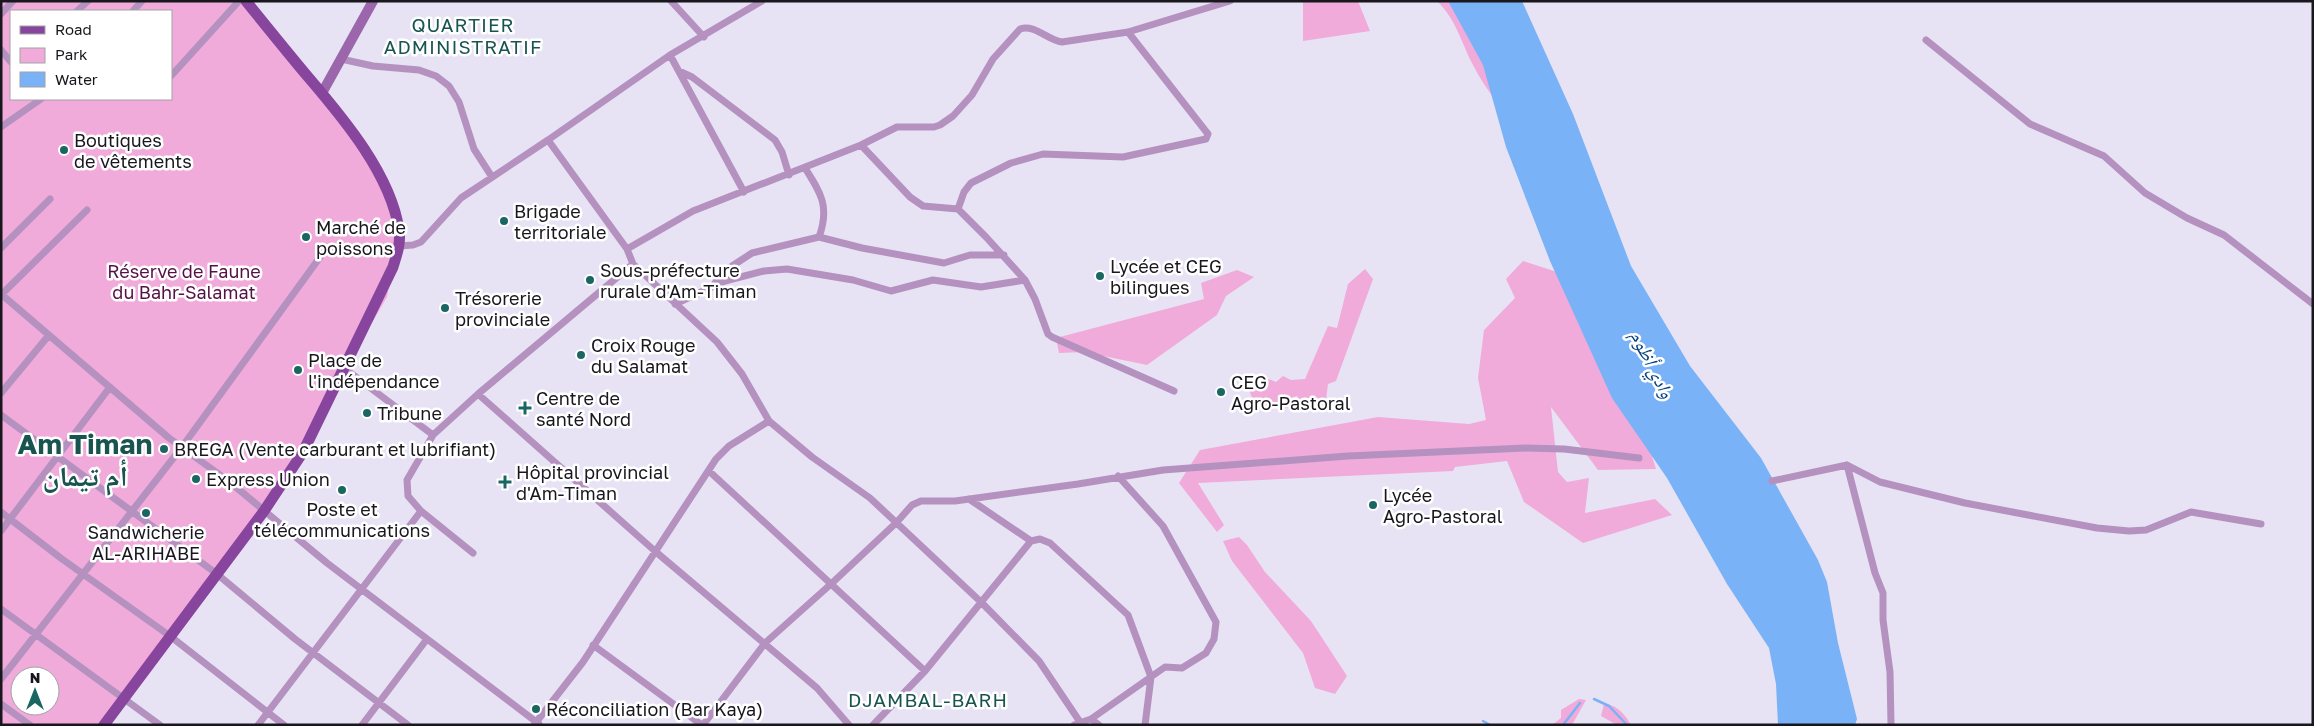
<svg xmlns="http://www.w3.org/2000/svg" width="2314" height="726" font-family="'Golos Text','Noto Naskh Arabic',sans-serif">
<rect width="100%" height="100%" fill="#e7e3f4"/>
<path fill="#f0abdb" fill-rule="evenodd" d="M 1,1 L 246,1 L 365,151 L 399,231 L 387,297 L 256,520 L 104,725 L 1,725 ZM 11,11 L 171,11 L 171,99 L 11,99 ZM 20,676 L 50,676 L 50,706 L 20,706 Z
M 1303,1 L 1358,1 L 1370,31 L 1303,41 Z
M 1437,1 L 1462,1 L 1498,104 C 1489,92 1480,79 1473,65 C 1461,42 1457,21 1437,1 Z
M 1523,261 L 1557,272 L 1648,443 L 1656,469 L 1598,470 L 1551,407 L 1558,472 L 1567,482 L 1589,478 L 1585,513 L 1655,499 L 1672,515 L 1583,543 L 1524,502 L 1507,461 L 1455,467 L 1453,471 L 1198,483 L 1224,525 L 1217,532 L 1179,483 L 1200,450 L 1378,417 L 1469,424 L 1486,420 L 1478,378 L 1484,330 L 1515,298 L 1506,279 Z
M 1365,269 L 1373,279 L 1336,381 L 1328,384 L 1326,400 L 1317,407 L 1304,407 L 1297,396 L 1291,398 L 1290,407 L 1280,409 L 1272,403 L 1256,410 L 1249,389 L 1261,389 L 1261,376 L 1276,382 L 1283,376 L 1291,380 L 1305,379 L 1328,326 L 1337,328 L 1348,284 Z
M 1237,270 L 1254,277 L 1226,296 L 1217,315 L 1147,365 L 1084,352 L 1059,353 L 1056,338 L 1204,299 L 1201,283 Z
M 1239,537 L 1247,545 L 1265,572 L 1311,621 L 1347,676 L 1335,694 L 1315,688 L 1303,653 L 1232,561 L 1223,541 Z
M 1579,699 L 1586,700 L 1572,725 L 1552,725 L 1561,718 L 1561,710 Z
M 1604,704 C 1616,704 1626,715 1631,725 L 1617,725 L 1601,716 Z"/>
<path fill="#79b2f6" d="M 1448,1 L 1522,1 L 1573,114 L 1631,266 L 1690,366 L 1761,458 L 1818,560 L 1827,582 L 1838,643 L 1857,719 L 1855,725 L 1778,725 L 1776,684 L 1769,648 L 1727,584 L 1667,478 L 1612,398 L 1550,261 L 1506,147 L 1483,65 Z"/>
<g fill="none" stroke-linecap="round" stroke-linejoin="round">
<path stroke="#79b2f6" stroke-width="2.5" d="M 1594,699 L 1609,706 L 1627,725
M 1483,721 L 1490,725
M 1563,725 L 1580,703"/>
<path stroke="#b591c0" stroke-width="7" d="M 671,1 L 704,37
M 77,11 L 88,1
M 133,11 L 142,1
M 1,14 L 13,1
M 1926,40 L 2030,124 L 2104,156 L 2145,193 L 2187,218 L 2224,235 L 2313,304
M 1,50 L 11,62
M 670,55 L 744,192
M 341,59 L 373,66 L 419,70 L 436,76 L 449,86 L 459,102 L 474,149 L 492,177
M 679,71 L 692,77 L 775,140 L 782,152 L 789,175
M 171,76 L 239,1
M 1,127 L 41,99
M 861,145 L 910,197 L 923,206 L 958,209 L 986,237 L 1025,280 L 1035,299 L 1048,334 L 1052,337 L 1174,391
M 958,209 L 964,192 L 971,183 L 1011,163 L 1043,154 L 1123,157 L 1206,139 L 1208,134 L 1128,32
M 819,237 L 862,248 L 944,263 L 970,255 L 1004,255
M 399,246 L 413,245 L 421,242 L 461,198 L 548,140
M 1,248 L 50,199
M 627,249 L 693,211 L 861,145 L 897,127 L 934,127 L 940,125 L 953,116 L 972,95 L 993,59 L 1020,29 C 1035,24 1047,40 1062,42 L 1128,32 L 1230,1
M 715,283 L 732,266 L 752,253 L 819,237 C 830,207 821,193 805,168
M 1,294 L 169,438 L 231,483 L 327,563 L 539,724
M 2,294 L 87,210
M 675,304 L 725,281 L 764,271 L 787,269 L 853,280 L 891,291 L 933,280 L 981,287 L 1025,280
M 344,368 L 433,435
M 1,393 L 49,335
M 478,394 L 656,552 L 817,688 L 849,725
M 1,415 L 217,574 L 295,639 L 408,725
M 769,421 L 812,457 L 870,498 L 982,603 L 1039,661 L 1080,722
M 1847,465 L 1880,482 L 1965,503 L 2097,528 L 2129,531 L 2146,530 L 2191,512 L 2261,524
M 1772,481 L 1847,465 L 1875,573 L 1883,593 L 1883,620 L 1890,672 L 1891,725
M 969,499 L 1031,541 L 925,671 L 831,584 L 897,522 L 912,505 L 921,501 L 955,501 L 1078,484 L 1163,470 L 1348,456 L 1525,448 L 1564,449 L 1639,458
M 1,512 L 62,559 L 170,636 L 284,725
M 1,531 L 110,387
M 1031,541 L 1040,539 L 1050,543 L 1128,615 L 1151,677 L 1145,725
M 473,553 L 421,511 L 408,496 L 407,480 L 433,435 L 478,394 L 633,264
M 1,609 L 160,725
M 593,645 L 702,725
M 1,679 L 182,447 L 323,253
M 1,704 L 30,725
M 1091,719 L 1165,667 L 1182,668 L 1206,653 L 1214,639 L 1216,622 L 1163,526 L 1118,476
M 258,725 L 421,511
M 362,725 L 427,639
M 534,725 L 583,662 L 716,459 L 729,446 L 769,421 L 742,374 L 717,342 L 633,264 L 627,249 L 548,140 L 670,55 L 762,1
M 703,725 L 765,643 L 831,584 L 709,471
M 873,725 L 925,671
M 1074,725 L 1091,719 L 1099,725"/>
<path stroke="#9b66ac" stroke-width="10" d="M 322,93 L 373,1"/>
<path stroke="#88459d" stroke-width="11" d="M 104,725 L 264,511 L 303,452 L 393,267 C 397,254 401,243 399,230 C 391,175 344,119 309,78 C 288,53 267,27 246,1"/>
</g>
<g fill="#196662" stroke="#fff" stroke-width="2">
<circle cx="64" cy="150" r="5"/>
<circle cx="504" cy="221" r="5"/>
<circle cx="306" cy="237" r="5"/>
<circle cx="1100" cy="276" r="5"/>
<circle cx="590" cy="280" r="5"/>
<circle cx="445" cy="308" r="5"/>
<circle cx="581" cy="355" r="5"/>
<circle cx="298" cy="370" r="5"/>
<circle cx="1221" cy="392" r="5"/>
<path d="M522.5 400.5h5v5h5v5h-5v5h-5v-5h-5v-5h5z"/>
<circle cx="367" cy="413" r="5"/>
<circle cx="164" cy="449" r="5"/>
<circle cx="196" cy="479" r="5"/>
<path d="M502.5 474.5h5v5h5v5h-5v5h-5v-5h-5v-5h5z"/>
<circle cx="342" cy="490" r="5"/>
<circle cx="1373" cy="505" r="5"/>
<circle cx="146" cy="513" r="5"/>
<circle cx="536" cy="709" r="5"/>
</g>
<g text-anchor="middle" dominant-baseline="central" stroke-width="5" stroke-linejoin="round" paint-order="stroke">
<g font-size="18" fill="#18171d" stroke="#fff" text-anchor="start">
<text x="74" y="140">Boutiques<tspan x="74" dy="21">de vêtements</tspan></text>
<text x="514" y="211">Brigade<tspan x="514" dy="21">territoriale</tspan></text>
<text x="316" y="227">Marché de<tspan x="316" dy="21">poissons</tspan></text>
<text x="1110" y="266">Lycée et CEG<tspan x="1110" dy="21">bilingues</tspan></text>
<text x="600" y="270">Sous-préfecture<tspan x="600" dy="21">rurale d'Am-Timan</tspan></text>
<text x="455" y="298">Trésorerie<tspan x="455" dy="21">provinciale</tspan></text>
<text x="591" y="345">Croix Rouge<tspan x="591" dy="21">du Salamat</tspan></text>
<text x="308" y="360">Place de<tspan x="308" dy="21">l'indépendance</tspan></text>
<text x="1231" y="382">CEG<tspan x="1231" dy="21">Agro-Pastoral</tspan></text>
<text x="536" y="398">Centre de<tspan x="536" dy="21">santé Nord</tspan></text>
<text x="377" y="413">Tribune</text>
<text x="174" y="449">BREGA (Vente carburant et lubrifiant)</text>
<text x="516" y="472">Hôpital provincial<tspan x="516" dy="21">d'Am-Timan</tspan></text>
<text x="206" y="479">Express Union</text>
<text x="1383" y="495">Lycée<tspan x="1383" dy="21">Agro-Pastoral</tspan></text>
<text x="342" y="509" text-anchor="middle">Poste et<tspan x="342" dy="21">télécommunications</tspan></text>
<text x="146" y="532" text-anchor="middle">Sandwicherie<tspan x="146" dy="21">AL-ARIHABE</tspan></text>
<text x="546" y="709">Réconciliation (Bar Kaya)</text>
</g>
<g font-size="18" fill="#551146" stroke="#fff">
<text x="184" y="271">Réserve de Faune<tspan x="184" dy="21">du Bahr-Salamat</tspan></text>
</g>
<g font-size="19" letter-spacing="1" fill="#185450" stroke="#fff">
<text x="463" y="24">QUARTIER<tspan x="463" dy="22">ADMINISTRATIF</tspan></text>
<text x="928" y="699">DJAMBAL-BARH</text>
</g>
<g font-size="19" font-style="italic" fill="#05427e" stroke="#fff">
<text transform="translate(1653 364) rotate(63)">وادي أظوم</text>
</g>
<g font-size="28" font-weight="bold" fill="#185450" stroke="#fff">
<text x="85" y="443">Am Timan<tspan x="85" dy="32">أم تيمان</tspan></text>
</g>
</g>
<rect width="2314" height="726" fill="none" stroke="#18171d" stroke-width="5"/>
<rect x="10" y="10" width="162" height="90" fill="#ffffff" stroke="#a3a2a5"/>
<rect x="20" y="26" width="25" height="8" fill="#88459d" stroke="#a3a2a5"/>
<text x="55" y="35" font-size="15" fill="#18171d">Road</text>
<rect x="20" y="48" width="25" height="15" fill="#f0abdb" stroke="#a3a2a5"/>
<text x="55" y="60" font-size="15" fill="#18171d">Park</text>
<rect x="20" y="72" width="25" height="15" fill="#79b2f6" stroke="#a3a2a5"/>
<text x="55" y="85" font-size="15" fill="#18171d">Water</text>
<g transform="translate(35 691)"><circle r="24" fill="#ffffff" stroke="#a3a2a5"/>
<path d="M0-4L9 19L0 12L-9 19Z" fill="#196662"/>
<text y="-8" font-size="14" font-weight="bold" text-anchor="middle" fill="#18171d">N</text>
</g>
</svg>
